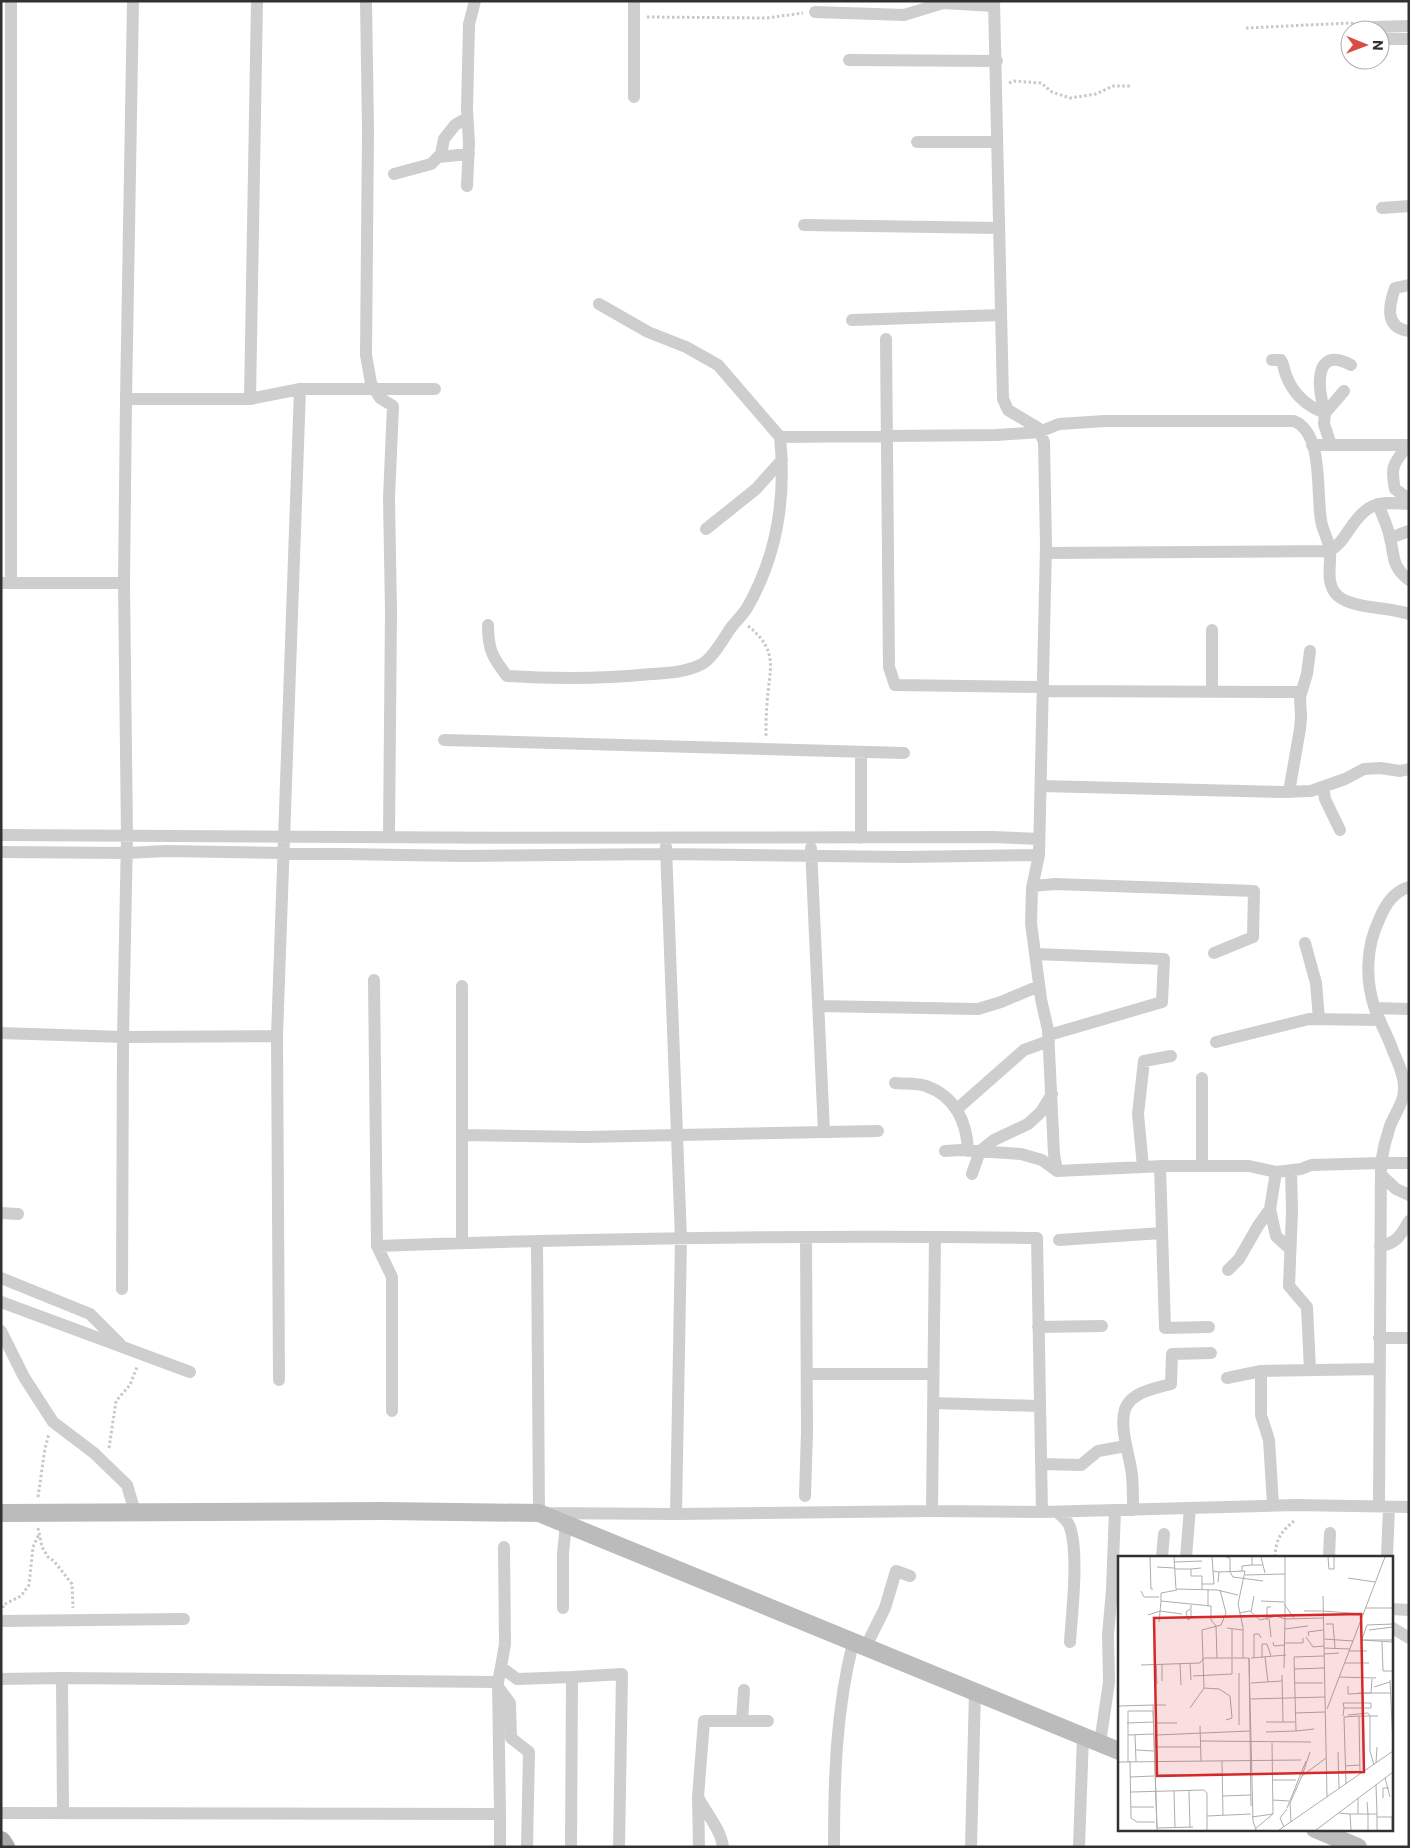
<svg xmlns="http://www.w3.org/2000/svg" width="1410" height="1848" font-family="Commissioner,sans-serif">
<rect width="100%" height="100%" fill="#fff"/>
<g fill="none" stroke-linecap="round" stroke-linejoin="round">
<path stroke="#c8c8c8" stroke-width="3" stroke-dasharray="2.5 2.5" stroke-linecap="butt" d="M 647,17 L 767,18 L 803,13
M 1246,28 L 1350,23 L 1362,25
M 1009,83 L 1014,81 L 1041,83 L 1052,92 L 1070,98 L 1096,94 L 1113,86 L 1131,86
M 748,626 C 780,651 769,670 767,704 C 766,715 766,726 766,736
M 109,1448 L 116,1401 L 130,1385 L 137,1367
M 38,1497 L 45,1448 L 49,1434
M 38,1528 L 42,1547 L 48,1557 L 54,1561 L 72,1584 L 73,1608
M 1275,1557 C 1276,1538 1281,1532 1295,1520
M 3,1608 L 3,1605 L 21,1596 L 29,1585 L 33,1547 L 39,1534"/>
<path stroke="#cecece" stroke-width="12" d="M 366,1 L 368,130 L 366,355 L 371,383 L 380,398 L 393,406 L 389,498 L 391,611 L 389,836
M 634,1 L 634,97
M 815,12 L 904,15 L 943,3 L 994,6
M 1375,27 L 1409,26
M 1380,39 L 1409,39
M 849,60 L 997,61
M 917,142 L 997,142
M 438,157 L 469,154
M 394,174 L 431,164 L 441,154 L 444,139 L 455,125 L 467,118
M 467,186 L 469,143 L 467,109 L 469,24 L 475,1
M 1382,208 L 1409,206
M 804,225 L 999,228
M 1409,285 L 1395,288 C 1389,305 1384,328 1409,331
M 599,304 L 648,332 L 686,347 L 718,365 L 780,437 L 997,435 L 1039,432 L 1059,424 L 1105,421 L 1294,421 C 1324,433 1316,493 1321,520 C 1322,530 1330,542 1330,553 C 1331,567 1325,584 1338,596 C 1353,609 1391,607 1409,614
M 852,320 L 1001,315
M 886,339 L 889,667 L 895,685 L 1043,687
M 1272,360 L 1281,360 C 1284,365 1284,370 1286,375 C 1293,394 1306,406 1325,413
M 126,399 L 250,399 L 300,389 L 435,389
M 250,399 L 257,1
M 1325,413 C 1318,391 1312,344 1351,365
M 1312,445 L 1409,445
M 1331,445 L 1324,424 L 1325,413 L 1344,391
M 1408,445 C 1394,464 1390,465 1395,489 L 1409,499
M 1378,504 C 1382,515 1388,526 1390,538 C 1395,557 1391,566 1409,580
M 706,529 L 756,489 L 782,460
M 1390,538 L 1409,531
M 1046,553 L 1330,551 C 1340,544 1342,540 1349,530 C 1367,503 1376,501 1409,504
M 1,583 L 124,583
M 11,583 L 11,1
M 488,625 C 488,649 492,657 507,676 C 555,679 603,679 651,674 C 668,673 687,672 702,664 C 712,659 724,638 730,629 C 735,622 742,616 747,608 C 777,556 786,496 780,437
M 1212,630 L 1212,691
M 1043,691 L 1301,692
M 444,740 L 904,753
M 861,752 L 861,838
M 1041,786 L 1283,792 L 1311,791 L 1345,779 L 1364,769 L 1380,768 L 1400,771 L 1409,769
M 1323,787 L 1325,799 L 1340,830
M 1289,792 L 1300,729 L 1301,717 L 1300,697 L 1307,674 L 1310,651
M 1,835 C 331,838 662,839 992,837 L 1039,839
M 666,847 L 681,1239 L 676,1514
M 811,848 L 824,1132
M 1,852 L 127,853 L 166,851 L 463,856 L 667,854 L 904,857 L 1039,855 L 1046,545 L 1044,442 L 1038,428 L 1008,410 L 1003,399 L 994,1
M 1039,855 L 1032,888 L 1031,923 L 1041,999 L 1048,1030 L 1054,1154 L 1057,1171
M 1033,886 L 1055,884 L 1254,891 L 1253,937 L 1214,953
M 1305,943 L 1316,983 L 1319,1019
M 1035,954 L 1164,959 L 1162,1002 L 1049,1035
M 374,980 L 377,1246 C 596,1238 817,1235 1037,1238 L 1042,1512
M 818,1006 L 978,1009 L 1001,1002 L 1039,986
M 1375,1008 L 1409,1009
M 1,1033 L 123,1037 L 277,1036
M 1216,1042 L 1309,1019 L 1380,1020
M 1202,1078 L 1202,1166
M 895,1083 C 904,1084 917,1083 926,1086 C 955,1096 967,1122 968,1151
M 957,1109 L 1024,1050 L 1049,1041
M 462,1135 L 584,1137 L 878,1131
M 945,1151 L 961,1150 L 1021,1154 L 1042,1160 L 1057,1171 L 1164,1166 L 1249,1166 L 1276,1172 L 1301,1169 L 1311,1165 L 1381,1163 C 1383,1150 1386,1138 1390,1126 C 1395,1113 1405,1101 1404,1087 C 1404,1074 1398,1063 1393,1051 C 1388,1036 1380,1023 1375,1009 C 1365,980 1366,947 1379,920 C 1385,905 1393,892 1409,887
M 1160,1166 L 1165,1328 L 1209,1327
M 1143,1167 L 1138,1114 L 1144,1061 L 1171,1056
M 1291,1170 L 1292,1211 L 1289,1286 L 1307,1307 L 1310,1370
M 972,1174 L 980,1151 L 994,1140 L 1028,1124 L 1041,1112 L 1052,1094
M 1381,1175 L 1396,1189 L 1409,1195
M 1270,1209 L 1276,1236 L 1289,1248
M 1,1213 L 18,1214
M 1059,1240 L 1162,1233
M 537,1242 L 539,1513 L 676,1514 L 932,1511 L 1042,1512 L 1296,1505 L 1409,1507
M 462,1243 L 462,986
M 377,1246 L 392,1277 L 392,1411
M 1380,1246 C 1396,1244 1401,1235 1409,1221
M 1228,1270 L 1239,1259 L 1258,1226 L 1270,1209 L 1276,1172
M 1,1278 L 90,1314 L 120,1344
M 122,1289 L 123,1037 L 127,836 L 124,583 L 126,399 L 133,1
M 1,1302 L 190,1372
M 1038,1327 L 1102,1326
M 1,1331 L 24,1377 L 53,1422 L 94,1453 L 127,1485 L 135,1512
M 1379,1338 L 1409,1338
M 1261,1371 L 1379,1369
M 807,1374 L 933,1374
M 1227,1378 L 1261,1371 L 1261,1415 L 1269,1440 L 1273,1505
M 279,1380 L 277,1036 L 300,389
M 933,1403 L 1040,1406
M 1041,1464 L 1081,1465 L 1098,1451 L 1126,1446
M 805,1496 L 807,1432 L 806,1238
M 1379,1506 L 1381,1163 L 1409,1163
M 1133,1510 C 1133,1498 1133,1486 1132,1475 C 1130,1456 1119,1428 1125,1409 C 1131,1392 1156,1388 1171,1384 L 1172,1354 L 1211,1353
M 932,1511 L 935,1237
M 1057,1512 C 1062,1516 1068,1521 1070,1527 C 1079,1554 1072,1612 1070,1642
M 1162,1557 L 1164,1534
M 1186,1557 L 1190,1508
M 1329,1557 L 1330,1533
M 1387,1557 L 1389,1507
M 563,1608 L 563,1553 L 566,1524
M 1391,1609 L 1409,1610
M 1,1621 L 184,1619
M 1391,1627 L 1409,1638
M 865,1648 L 885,1608 L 896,1571 L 910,1576
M 501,1667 L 505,1644 L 504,1547
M 572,1677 L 622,1674 L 619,1847
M 62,1678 L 63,1812
M 1,1679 L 62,1678 L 498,1682 L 500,1814 L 1,1813
M 498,1682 L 501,1667 L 517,1679 L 572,1677 L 571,1847
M 498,1687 L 510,1703 L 511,1738 L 529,1752 L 527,1847
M 742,1721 L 744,1690
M 1100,1743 L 1109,1682 L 1108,1635 L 1112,1590 L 1115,1510
M 699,1799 C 707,1814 721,1830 723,1847
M 500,1847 L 500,1814
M 699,1847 L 698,1797 L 704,1721 L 768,1721
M 834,1847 C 834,1778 836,1710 853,1643
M 971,1847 L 975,1692
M 1079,1847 L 1083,1736"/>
<path stroke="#bbb" stroke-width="18" d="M 1,1513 L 384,1511 L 539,1513 L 1119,1751
M 1315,1829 L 1358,1847"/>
<path stroke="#a9a9a9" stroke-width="20" d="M 1,1841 L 5,1847"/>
</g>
<g transform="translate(1118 1556)">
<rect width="275" height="275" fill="#fff"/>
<path fill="none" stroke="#adadad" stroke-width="1" d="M 32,1 L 33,33 L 35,33M 56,1 L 58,33 L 99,34 L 120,39M 108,1 L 112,2 L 112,16M 134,1 L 134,9 L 144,9M 143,1 L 147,17M 167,1 L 167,63 L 205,62M 210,1 L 211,13 L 216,13 L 216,1M 56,6 L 84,5M 39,11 L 56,12M 83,12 L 73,13 L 73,20 L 84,20 L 84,33M 57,13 L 73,13M 95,15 L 101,16 L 100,26M 124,15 L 124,10 L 134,9M 101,16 L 127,15 L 120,48 L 125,71 L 125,102M 112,16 L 115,21 L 145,25M 127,19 L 167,18M 230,22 L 257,26M 84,28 L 96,28 L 94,1M 90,33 L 90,50M 23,35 L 26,41 L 41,41M 205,40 L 209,241M 43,45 L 43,37 L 59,34M 143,45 L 166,46M 166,48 L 176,62M 248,52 L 275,52M 72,53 L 68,56 L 70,64 L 73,62 L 73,49M 186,55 L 205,55M 205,55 L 246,58M 133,56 L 136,40M 121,57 L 132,55 L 142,64 L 158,60 L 167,63 L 166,112M 30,59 L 42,55 L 64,58M 151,63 L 153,81M 149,64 L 149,51 L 153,51M 41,66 L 43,45 L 93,50 L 93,64 L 98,70 L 99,102M 208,68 L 215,68 L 217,92M 109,72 L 125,74M 114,73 L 114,101M 167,73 L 190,70M 251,74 L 275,71M 191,80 L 190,76 L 205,74M 188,81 L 195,91 L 206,90M 206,83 L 235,85M 244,83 L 249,69 L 275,68M 275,84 L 244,84 L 275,86M 155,86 L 156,90 L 167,89M 264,86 L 265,115 L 275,115M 167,87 L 185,87 L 185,82M 206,92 L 232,93M 231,95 L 249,95M 206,98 L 221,97M 147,101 L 150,126M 131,102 L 135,265 L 138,274M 131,102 L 133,250M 133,102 L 168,99M 136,102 L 136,78 L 141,78 L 143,82M 144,102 L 144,88 L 149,88 L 153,100M 62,107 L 63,129M 72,107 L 73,124M 227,107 L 251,107M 38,108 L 39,128M 44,108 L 44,125M 23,109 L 82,107 L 86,102 L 131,102M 176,113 L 206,112M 164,119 L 165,166M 75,120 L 114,118 L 114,102M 221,121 L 258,122M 272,124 L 275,189M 133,127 L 164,125M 176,127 L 205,127M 230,130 L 230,138 L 253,137 L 254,123M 256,131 L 272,126M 86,132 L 101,133 L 112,140 L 114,162 L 108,164M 240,137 L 272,137M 133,143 L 207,141M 48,149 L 35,149 L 39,272 L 75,271M 0,150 L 35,149M 72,152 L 86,132 L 84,74 L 103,69 L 108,57 L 102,34M 209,153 L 267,1M 177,157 L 207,156M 230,159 L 250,157 L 252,160 L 252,195 L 256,209M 225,160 L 226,152 L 253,152 L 253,147 L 225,147 L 226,152M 241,160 L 260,160M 148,166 L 177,166M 9,167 L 35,166M 37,167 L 59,167M 121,169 L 121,117M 82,170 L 83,205M 178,175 L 196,173M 148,176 L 178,175 L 176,101 L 206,100M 10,179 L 36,178M 17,179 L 18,205M 38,179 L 132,175M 82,185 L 193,186M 38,191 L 83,191M 18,194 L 36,195M 192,196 L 184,220 L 208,202M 220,196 L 221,232M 12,205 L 13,262 L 19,266 L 37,266M 104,205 L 105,259M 0,206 L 183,204M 10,206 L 10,155 L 35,155 L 39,274M 258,207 L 259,191M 227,210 L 242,209M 39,219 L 104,218M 12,221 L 36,220M 267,222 L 272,241M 155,224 L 178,224M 228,228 L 226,161 L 241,160 L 242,218M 258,229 L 259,258M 56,235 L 57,272M 71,235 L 72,272M 13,236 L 86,234 L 89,237 L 89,274M 104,240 L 133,239M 240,242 L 240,258M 265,242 L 265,232 L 271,232M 155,244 L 171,245M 249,246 L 250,258 L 259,258 L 259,274M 13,251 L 36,251M 169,252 L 188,205M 221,257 L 232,258 L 233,274M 232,258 L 250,258 L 250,274M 89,260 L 133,258M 134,261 L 155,258M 259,261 L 274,261 L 274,274M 173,266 L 172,247 L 184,220M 166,271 L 162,262 L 169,253M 137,273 L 155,258 L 154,187M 161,274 L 275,195M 198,274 L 275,216"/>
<path fill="#d62828" fill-opacity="0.15" stroke="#d62828" stroke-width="2.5" d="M 243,58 L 246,216 L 39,220 L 36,62 Z"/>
<rect width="275" height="275" fill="none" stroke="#313131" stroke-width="2.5"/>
</g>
<rect width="1410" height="1848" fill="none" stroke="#313131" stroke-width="5"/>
<g transform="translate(1365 45) rotate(91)"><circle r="24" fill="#ffffff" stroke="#adadad"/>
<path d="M0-4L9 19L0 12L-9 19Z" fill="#d84e43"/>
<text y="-8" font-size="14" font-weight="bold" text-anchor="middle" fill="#313131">N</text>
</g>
</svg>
